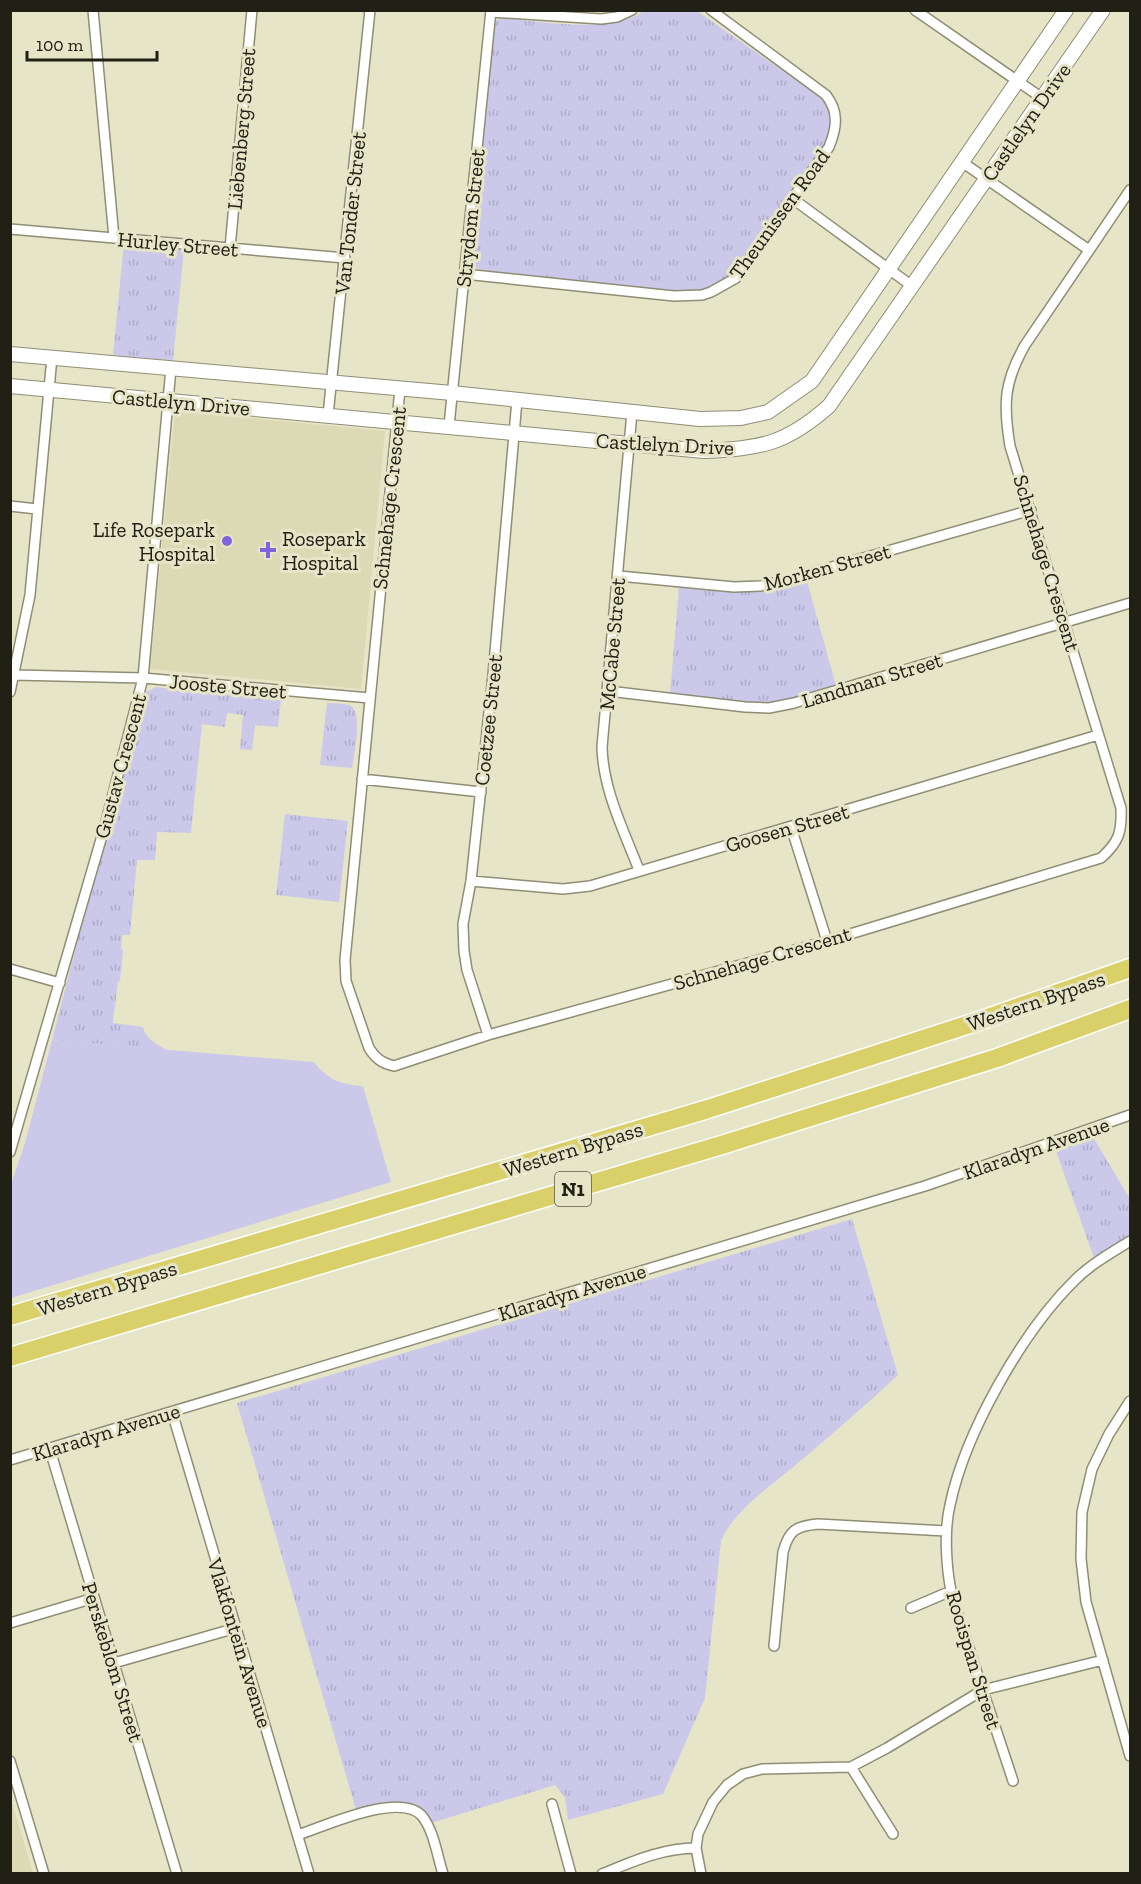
<svg xmlns="http://www.w3.org/2000/svg" width="1141" height="1884" font-family="'Zilla Slab',serif">
<defs>
<pattern id="grass-tufts" width="24" height="20" patternUnits="userSpaceOnUse" patternTransform="scale(1.5)"><rect width="24" height="20" fill="#cbc8ea"/><path d="M3 7l-1-3M5 7V3M7 7l1-3M15 17l-1-3M17 17v-4M19 17l1-3" fill="none" stroke="#aeacc8"/></pattern>
</defs>
<rect width="100%" height="100%" fill="#e7e5c8"/>
<path fill="#dcd9b5" d="M 175,411 L 385,431 L 361,689 L 150,669 Z
M 11,1799 L 33,1873 L 11,1873 Z"/>
<path fill="url(#grass-tufts)" d="M 644,11 L 697,11 L 822,98 C 833,114 833,126 826,144 L 733,277 L 697,294 L 673,294 L 482,271 L 473,266 L 470,258 L 492,26 L 497,20 L 503,18 C 540,22 613,34 644,11 Z
M 124,243 L 184,249 L 173,361 L 113,355 Z
M 807,581 L 836,686 C 813,692 791,702 768,703 C 735,706 702,698 670,694 L 679,587 L 733,592 L 763,592 Z
M 156,687 L 281,700 L 278,727 L 255,725 L 252,750 L 240,749 L 243,715 L 227,713 L 225,727 L 202,724 L 191,833 L 157,832 L 155,860 L 137,860 L 130,935 L 122,935 L 121,949 L 123,950 L 120,981 L 118,981 L 113,1023 L 143,1027 C 146,1039 156,1044 167,1050 L 52,1040 L 140,699 L 146,692 Z
M 327,703 C 334,703 345,703 351,706 C 363,714 354,754 352,768 L 320,765 Z
M 285,814 L 348,821 L 339,902 L 276,895 Z
M 1093,1137 L 1130,1199 L 1130,1235 L 1094,1258 L 1056,1151 Z
M 852,1219 L 898,1375 C 865,1406 832,1434 798,1463 C 773,1484 733,1511 721,1541 L 705,1698 L 663,1794 L 568,1820 L 565,1797 L 555,1785 L 431,1823 L 414,1806 L 357,1813 L 237,1403 Z"/>
<path fill="#cbc8ea" d="M 52,1040 L 314,1062 C 328,1080 342,1085 363,1086 L 391,1182 L 11,1298 L 11,1184 L 25,1143 Z"/>
<g fill="none" stroke-linecap="round" stroke-linejoin="round">
<g stroke="#8f8d73" stroke-width="12">
<path id="street" d="M 93,10 L 114,238
M 915,10 L 1042,98
M 491,12 L 601,19 L 617,17 L 632,10
M 962,162 L 1089,250
M 793,199 L 912,286
M 10,229 L 345,258
M 230,248 L 252,10
M 464,274 L 674,296 L 702,295 L 711,292 L 736,278 L 829,147 C 837,127 839,112 826,95 L 711,10
M 400,389 L 345,960 L 346,981 L 369,1048 C 376,1059 382,1063 394,1066 L 488,1035 L 827,941 L 1101,858 C 1119,842 1122,832 1121,808 L 1010,446 C 1003,404 1004,382 1025,345 L 1130,190
M 632,412 L 602,747 C 603,790 624,831 639,870
M 328,415 L 370,10
M 449,426 L 491,10
M 10,506 L 37,509
M 619,576 L 734,587 L 761,586 L 790,579 L 1031,510
M 15,675 L 143,678 L 370,698
M 608,691 L 745,707 L 769,708 L 794,703 L 1130,603
M 10,692 L 30,595 L 52,357
M 362,779 L 481,792
M 791,827 L 827,941
M 471,881 L 563,889 L 590,886 L 1098,735
M 10,969 L 60,983
M 488,1035 L 467,970 L 464,951 L 463,924 L 471,881 L 493,675 L 517,400
M 10,1152 L 104,829 L 143,678 L 171,368
M 1130,1401 L 1109,1434 L 1092,1469 L 1082,1512 L 1081,1559 L 1086,1602 L 1130,1756
M 172,1412 L 309,1874
M 50,1450 L 177,1874
M 10,1460 L 925,1186 L 1130,1115
M 911,1608 L 951,1591
M 10,1623 L 94,1598
M 774,1646 L 783,1552 C 789,1530 796,1526 818,1524 L 946,1531
M 114,1663 L 236,1628
M 10,1761 L 44,1874
M 851,1767 L 893,1834
M 1013,1781 C 999,1738 984,1695 970,1651 C 964,1631 955,1611 951,1591 C 946,1565 944,1530 950,1505 C 965,1433 1022,1332 1075,1280 C 1091,1264 1111,1253 1130,1241
M 552,1804 L 571,1874
M 298,1835 C 325,1826 400,1791 422,1816 C 434,1831 437,1855 443,1874
M 602,1874 C 632,1862 662,1848 696,1848
M 701,1874 L 696,1848 L 698,1834 L 713,1802 L 727,1785 L 743,1774 L 762,1769 L 851,1767 L 887,1748 L 983,1690 L 1103,1660"/>
</g>
<g stroke="#8f8d73" stroke-width="16">
<path id="secondary" d="M 10,354 L 452,393 L 700,419 L 741,418 L 768,412 L 812,381 L 1066,10
M 10,386 L 704,451 C 761,448 785,445 829,406 L 1103,10"/>
</g>
<g stroke="#fff" stroke-width="21">
<path id="highway" d="M 10,1316 L 708,1109 L 982,1020 L 1130,968
M 10,1357 L 725,1144 L 997,1058 L 1130,1009"/>
</g>
<use href="#street" stroke="#fff" stroke-width="9"/>
<use href="#secondary" stroke="#fff" stroke-width="14"/>
<use href="#highway" stroke="#d9d069" stroke-width="18"/>
</g>
<g fill="#8064df" stroke="#e7e5c8" stroke-width="2">
<circle cx="227" cy="541" r="6"/>
<path d="M265 541h6v6h6v6h-6v6h-6v-6h-6v-6h6z"/>
</g>
<g text-anchor="middle" dominant-baseline="central" stroke-width="6" stroke-linejoin="round" paint-order="stroke">
<rect fill="#e7e5c8" stroke="#5c5b4b" stroke-width="1.5" x="555" y="1172" width="36" height="34" rx="4.5"/>
<g font-size="20" font-weight="bold" fill="#212015">
<text x="573" y="1189">N1</text>
</g>
<g font-size="21" fill="#212015" stroke="#e7e5c8">
<text transform="translate(1026 122) rotate(-55)">Castlelyn Drive</text>
<text transform="translate(241 129) rotate(-85)">Liebenberg Street</text>
<text transform="translate(350 213) rotate(-84)">Van Tonder Street</text>
<text transform="translate(779 214) rotate(-54)">Theunissen Road</text>
<text transform="translate(470 218) rotate(-84)">Strydom Street</text>
<text transform="translate(178 244) rotate(5)">Hurley Street</text>
<text transform="translate(181 402) rotate(5)">Castlelyn Drive</text>
<text transform="translate(665 444) rotate(3)">Castlelyn Drive</text>
<text transform="translate(389 498) rotate(-84)">Schnehage Crescent</text>
<text transform="translate(1047 563) rotate(73)">Schnehage Crescent</text>
<text transform="translate(827 567) rotate(-15)">Morken Street</text>
<text transform="translate(612 644) rotate(-85)">McCabe Street</text>
<text transform="translate(872 680) rotate(-17)">Landman Street</text>
<text transform="translate(228 686) rotate(5)">Jooste Street</text>
<text transform="translate(488 720) rotate(-84)">Coetzee Street</text>
<text transform="translate(120 766) rotate(-75)">Gustav Crescent</text>
<text transform="translate(787 828) rotate(-16)">Goosen Street</text>
<text transform="translate(762 958) rotate(-16)">Schnehage Crescent</text>
<text transform="translate(1036 1001) rotate(-19)">Western Bypass</text>
<text transform="translate(1036 1148) rotate(-19)">Klaradyn Avenue</text>
<text transform="translate(573 1149) rotate(-17)">Western Bypass</text>
<text transform="translate(107 1288) rotate(-17)">Western Bypass</text>
<text transform="translate(572 1292) rotate(-17)">Klaradyn Avenue</text>
<text transform="translate(106 1432) rotate(-17)">Klaradyn Avenue</text>
<text transform="translate(240 1643) rotate(73)">Vlakfontein Avenue</text>
<text transform="translate(974 1660) rotate(73)">Rooispan Street</text>
<text transform="translate(113 1662) rotate(73)">Perskeblom Street</text>
</g>
<g font-size="21" fill="#212015" stroke="#e7e5c8" text-anchor="end">
<text x="215" y="529">Life Rosepark<tspan x="215" dy="24">Hospital</tspan></text>
<text x="282" y="538" text-anchor="start">Rosepark<tspan x="282" dy="24">Hospital</tspan></text>
</g>
</g>
<rect width="1141" height="1884" fill="none" stroke="#212015" stroke-width="24"/>
<path d="M27 51v9h130v-9" fill="none" stroke="#212015" stroke-width="3"/>
<text x="36" y="51" font-size="18" fill="#212015" stroke="#e7e5c8" stroke-width="4.5" paint-order="stroke">100 m</text>
</svg>
